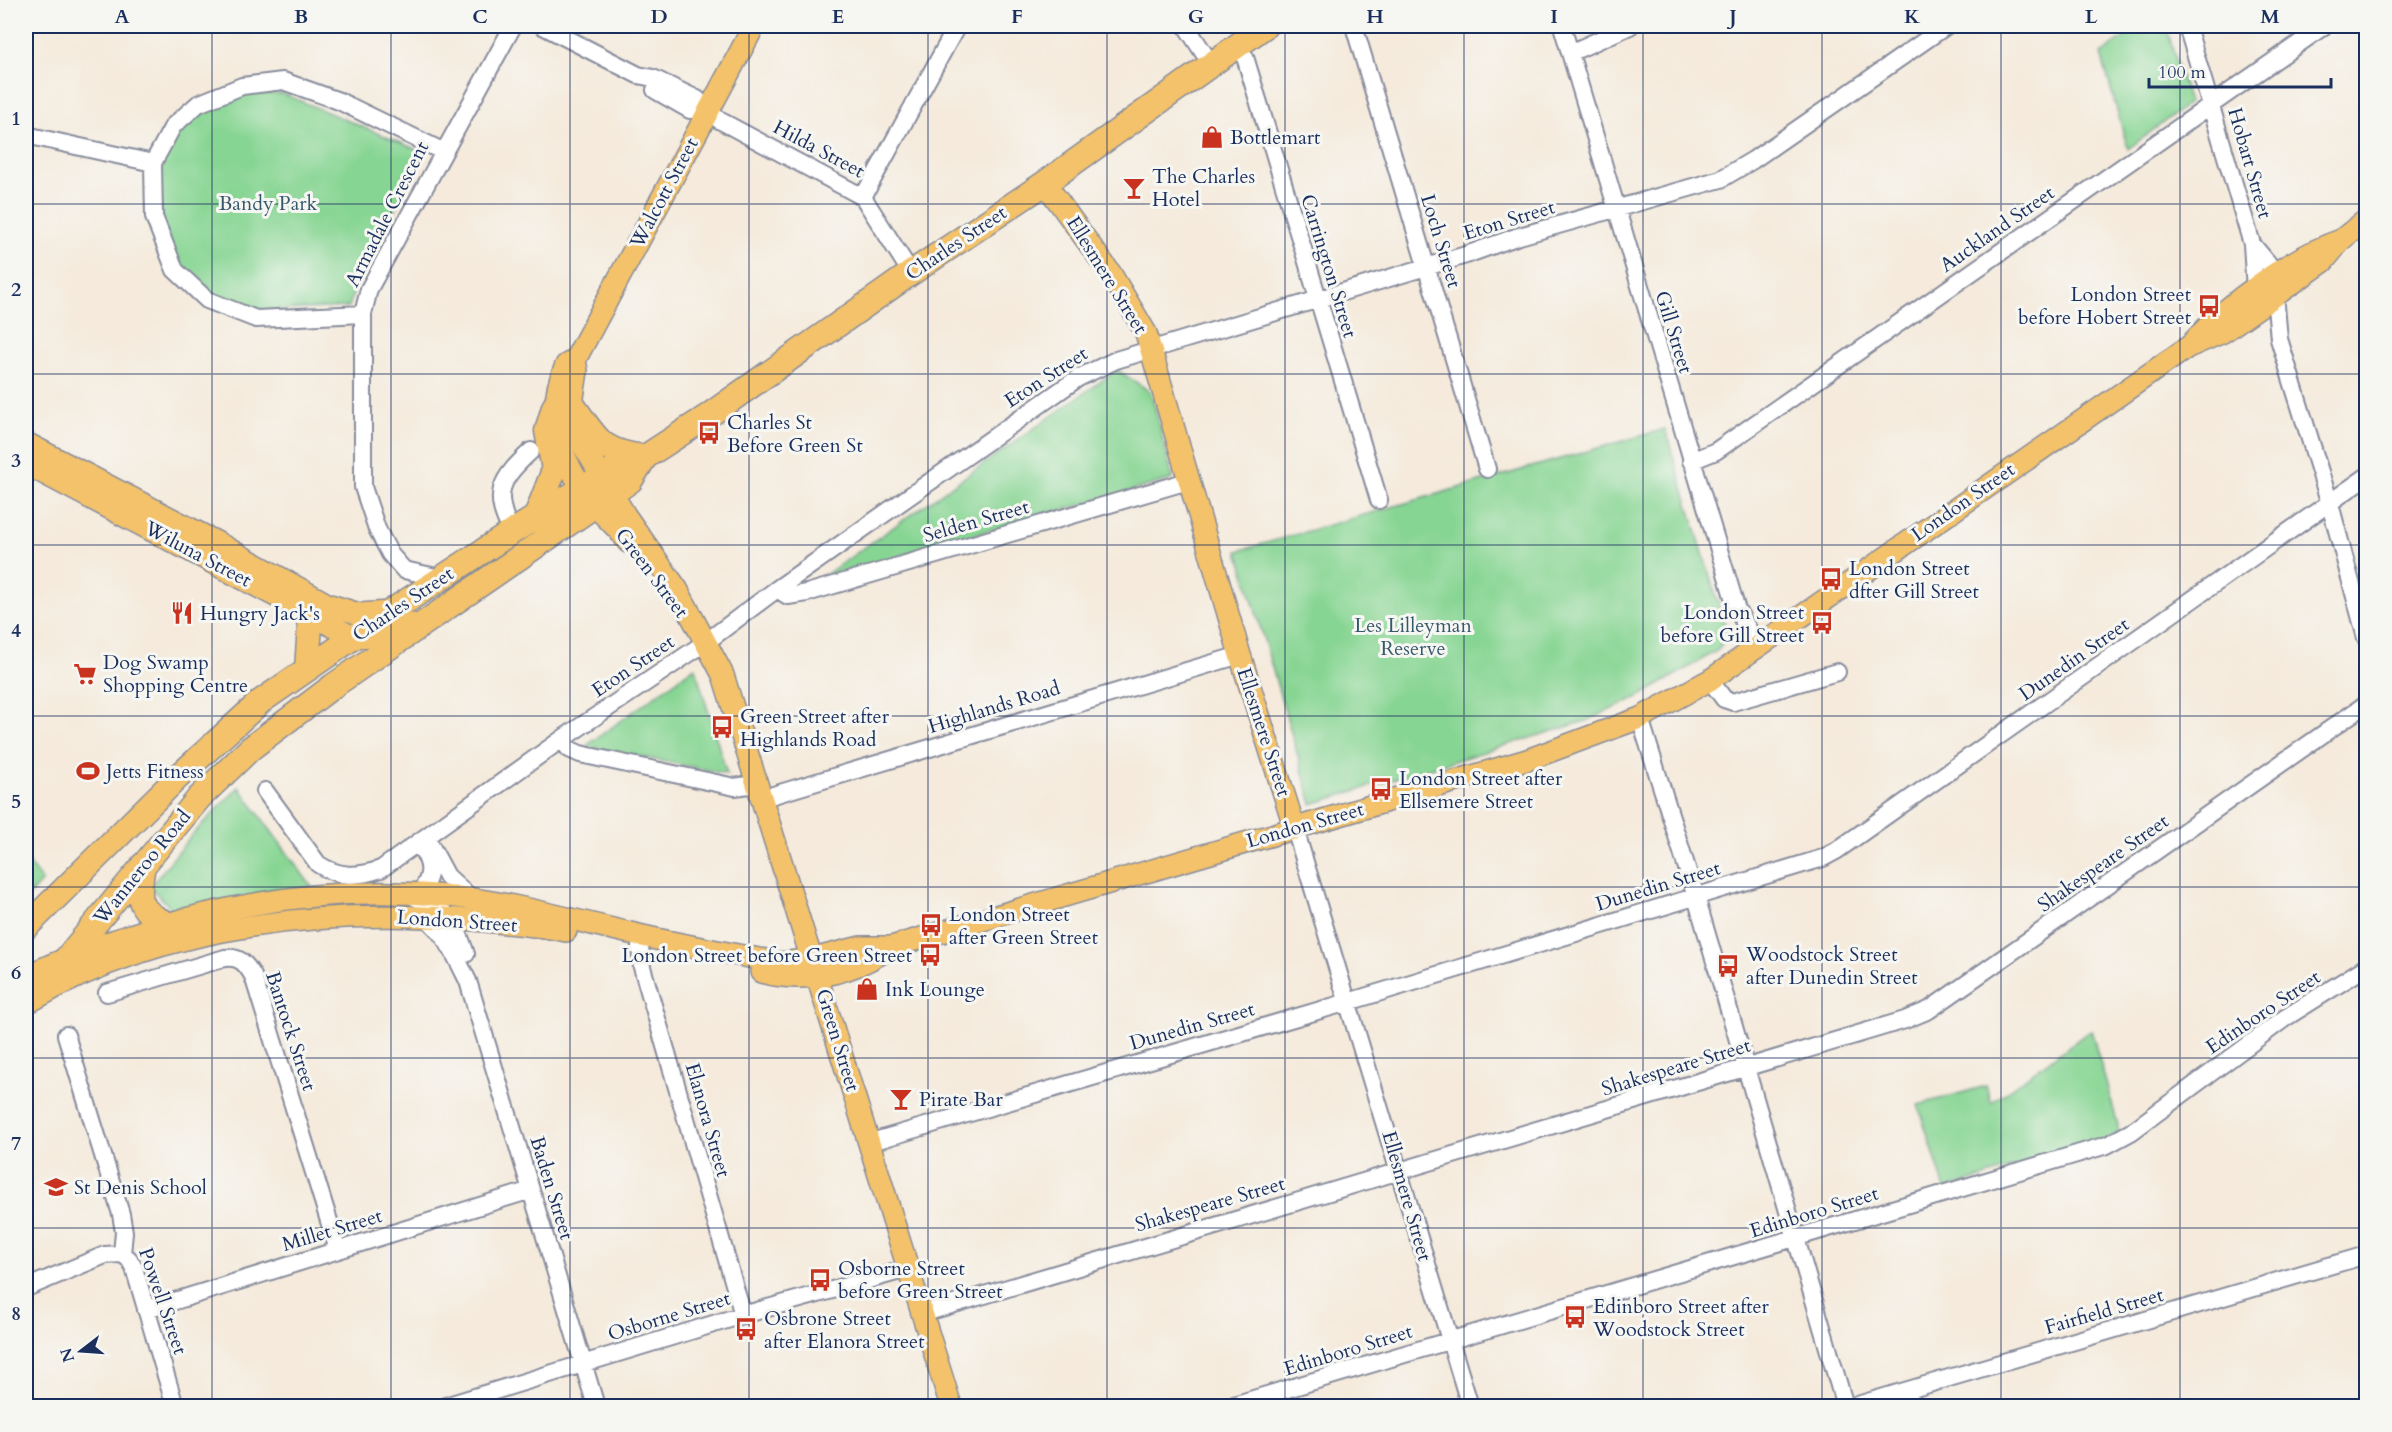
<svg xmlns="http://www.w3.org/2000/svg" width="2392" height="1432" font-family="Cardo,serif">
<rect width="100%" height="100%" fill="#f6f6f2"/>
<filter id="ink" filterUnits="userSpaceOnUse"><feTurbulence type="fractalNoise" baseFrequency=".0167" numOctaves="2"/><feDisplacementMap in="SourceGraphic" scale="12" xChannelSelector="R" yChannelSelector="G"/><feConvolveMatrix kernelMatrix="1 2 1 2 8 2 1 2 1" color-interpolation-filters="sRGB"/></filter>
<filter id="wash" filterUnits="userSpaceOnUse"><feTurbulence type="fractalNoise" baseFrequency=".008" numOctaves="4" result="noise"/><feDisplacementMap in="SourceGraphic" scale="24" xChannelSelector="R" yChannelSelector="G"/><feGaussianBlur stdDeviation="1.35" result="paint"/><feColorMatrix in="noise" values="0 0 0 0 0 0 0 0 0 0 0 0 0 0 0 0 0 1.4 0 .05"/><feComposite in="paint" operator="in"/></filter>
<g filter="url(#wash)">
<rect width="100%" height="100%" fill="#f5eadb"/>
<path fill="#87d593" stroke="#518278" stroke-width="1.5" d="M 2140,26 L 2166,26 L 2189,103 L 2128,149 L 2101,54 Z
M 243,93 L 284,94 L 425,153 L 356,284 L 349,307 L 261,311 L 212,295 L 181,270 L 162,221 L 158,168 L 174,132 L 199,111 Z
M 1117,370 L 1151,392 L 1173,479 L 821,578 Z
M 1665,429 L 1728,635 L 1718,650 L 1642,695 L 1586,721 L 1312,804 L 1238,551 Z
M 695,667 L 727,774 L 586,746 Z
M 239,787 L 312,887 L 174,911 L 150,887 L 191,836 Z
M 26,859 L 42,881 L 26,899 Z
M 2091,1030 L 2120,1132 L 2110,1138 L 1945,1189 L 1918,1105 L 1986,1086 L 1991,1103 Z"/>
</g>
<g filter="url(#ink)">
<g fill="none" stroke-linecap="round" stroke-linejoin="round">
<g stroke="#888c9c" stroke-width="20">
<path id="minor" d="M 543,26 L 638,75 L 653,78 L 697,99 L 719,120 L 863,197 L 911,273
M 1186,26 L 1211,64
M 1354,26 L 1487,469
M 1562,26 L 1737,610 L 1758,646
M 2187,26 L 2252,244 L 2255,290
M 1237,45 L 1245,57 L 1379,500
M 1570,53 L 1630,26
M 655,90 L 690,110 L 709,110
M 26,135 L 153,163
M 863,197 L 957,26
M 2252,244 L 2277,274
M 2275,295 L 2279,339 L 2330,504 L 2366,638
M 363,314 L 256,319 L 207,300 L 175,270 L 154,217 L 153,163 L 173,126 L 198,104 L 242,86 L 283,81 L 339,101 L 442,151
M 1691,461 L 1716,451 L 2324,26
M 512,532 C 491,493 501,479 531,451
M 441,578 L 404,570 L 390,554 L 377,529 L 363,487 L 363,314 L 369,289 L 513,26
M 777,589 L 788,596 L 807,593 L 1188,481
M 1710,680 L 1724,699 L 1733,702 L 1837,672
M 1640,718 L 1696,897 L 1845,1406
M 562,739 L 569,749 L 580,754 L 735,787 L 755,784
M 265,791 L 318,864 C 339,878 358,877 381,869 L 562,739 L 706,642 L 777,589 L 1078,378 L 1116,360 L 1466,255 L 1516,237 L 1721,179 L 1753,160 L 1946,26
M 760,799 L 1240,655
M 1295,829 L 1470,1406
M 426,837 L 447,876 L 472,899
M 418,895 C 433,877 433,864 419,845
M 414,897 C 451,913 453,917 466,954
M 425,917 C 446,934 456,957 468,981 L 596,1406
M 643,936 L 640,947 L 642,967 L 743,1315
M 107,993 L 225,958 C 240,956 246,964 253,976 L 338,1250
M 66,1035 L 121,1214 L 124,1232 L 122,1254 L 129,1259 L 134,1268 L 175,1406
M 868,1143 L 1348,1002 L 1823,858 L 1836,851 L 2366,477
M 26,1288 L 105,1255 L 122,1254
M 146,1310 L 531,1190
M 921,1314 L 1905,1020 L 1929,1010 L 2366,704
M 445,1406 L 743,1315 L 907,1269
M 1230,1406 L 2107,1145 L 2131,1132 L 2285,1018 L 2366,967
M 1854,1406 L 2366,1255"/>
</g>
<g stroke="#888c9c" stroke-width="24">
<path id="major" d="M 754,26 L 575,360 L 577,371 L 572,404 L 573,420 L 583,445 L 625,515 L 677,589 L 723,675 L 951,1406
M 1045,183 L 1111,274 L 1146,333 L 1240,655 L 1295,829
M 2193,342 C 2228,303 2291,257 2341,240
M 575,360 L 566,365 C 543,414 561,463 594,504 C 605,518 618,527 628,542
M 26,443 L 218,543 L 327,604 L 359,614 L 390,612
M 26,464 L 353,637 C 375,637 393,633 413,624
M 761,972 C 808,984 851,974 891,947
M 26,976 C 157,916 302,882 448,896 C 509,902 569,919 630,933 C 679,945 730,953 781,963 L 813,959 L 861,947 L 891,947 L 1527,760 L 1640,718 L 1710,680 L 2188,347 L 2223,332 L 2323,262 L 2341,240 L 2366,220
M 31,1001 C 165,922 332,907 485,921 C 512,924 540,925 566,931"/>
</g>
<g stroke="#888c9c" stroke-width="27">
<path id="highway" d="M 572,404 C 597,438 598,451 643,457
M 535,519 L 554,470 L 547,431 L 554,407
M 306,613 L 310,625 L 307,669
M 143,865 C 138,895 135,910 166,923
M 26,927 L 178,777 L 260,702 L 390,612 L 512,532 L 620,465 L 645,457 L 708,416 L 911,273 L 1045,183 L 1265,26
M 26,1001 L 66,959 L 199,798 L 251,748 L 333,686 L 630,481 L 645,457"/>
</g>
<use href="#minor" stroke="#fff" stroke-width="16"/>
<use href="#major" stroke="#f3c26a" stroke-width="21"/>
<use href="#highway" stroke="#f3c26a" stroke-width="24"/>
</g>
</g>
<path fill="none" stroke="#1b2f5e" stroke-width="1.5" stroke-opacity="0.55" d="M 212,26 L 212,1406M 391,26 L 391,1406M 570,26 L 570,1406M 749,26 L 749,1406M 928,26 L 928,1406M 1107,26 L 1107,1406M 1285,26 L 1285,1406M 1464,26 L 1464,1406M 1643,26 L 1643,1406M 1822,26 L 1822,1406M 2001,26 L 2001,1406M 2180,26 L 2180,1406M 26,204 L 2366,204M 26,374 L 2366,374M 26,545 L 2366,545M 26,716 L 2366,716M 26,887 L 2366,887M 26,1058 L 2366,1058M 26,1228 L 2366,1228"/>
<defs>
<g id="shop-bare" transform="scale(1.8)"><path d="M-5-2.5h2.3a2.7 3.5 0 0 1 5.4 0H5L5.5 6h-11ZM-1.5-2.5h3a1.5 2.3 0 0 0-3 0Z" fill="#c8321e" stroke="#f6f6f2" stroke-width="2.5" paint-order="stroke"/></g>
<g id="bar-bare" transform="scale(1.8)"><path d="M-6-5H6L.8 .8V4.5H3.5V6h-7V4.5H-.8V.8Z" fill="#c8321e" stroke="#f6f6f2" stroke-width="2.5" paint-order="stroke"/></g>
<g id="bus-bare" transform="scale(1.8)"><path d="M-5-6H5V4H4V6H2V4H-2V6H-4V4H-5ZM-3.5-4V0h7V-4ZM-3.5 1.2v1.5H-2V1.2ZM2 1.2v1.5H3.5V1.2Z" fill="#c8321e" stroke="#f6f6f2" stroke-width="2.5" paint-order="stroke"/></g>
<g id="restaurant-bare" transform="scale(1.8)"><path d="M-5-6h1v4h1v-4h1v4h1v-4h1v5L-1.5 .5V6h-2V.5L-5-1ZM5-6V6H3V1.5H1.5Q1.5-4 5-6Z" fill="#c8321e" stroke="#f6f6f2" stroke-width="2.5" paint-order="stroke"/></g>
<g id="supermarket-bare" transform="scale(1.8)"><path d="M-6-5.5h2.5l.6 2H6L4.5 2H-2.5L-4.4-4H-6ZM-1.5 3.2a1.3 1.3 0 1 0 .1 0ZM3 3.2a1.3 1.3 0 1 0 .1 0Z" fill="#c8321e" stroke="#f6f6f2" stroke-width="2.5" paint-order="stroke"/></g>
<g id="stadium-bare" transform="scale(1.8)"><path d="M0-5a6.5 5 0 1 0 0 10a6.5 5 0 1 0 0-10ZM-3.5-1.8h7v3.6h-7Z" fill="#c8321e" stroke="#f6f6f2" stroke-width="2.5" paint-order="stroke"/></g>
<g id="school-bare" transform="scale(1.8)"><path d="M0-5L7-2L0 1L-7-2ZM-4 1L0 2.5L4 1V4Q0 6-4 4Z" fill="#c8321e" stroke="#f6f6f2" stroke-width="2.5" paint-order="stroke"/></g>
</defs>
<g fill-rule="evenodd">
<use href="#shop-bare" x="1212" y="137"/>
<use href="#bar-bare" x="1134" y="188"/>
<use href="#bus-bare" x="2209" y="306"/>
<use href="#bus-bare" x="709" y="433"/>
<use href="#bus-bare" x="1831" y="579"/>
<use href="#restaurant-bare" x="182" y="613"/>
<use href="#bus-bare" x="1822" y="623"/>
<use href="#supermarket-bare" x="85" y="674"/>
<use href="#bus-bare" x="722" y="727"/>
<use href="#stadium-bare" x="88" y="771"/>
<use href="#bus-bare" x="1381" y="789"/>
<use href="#bus-bare" x="931" y="925"/>
<use href="#bus-bare" x="930" y="955"/>
<use href="#bus-bare" x="1728" y="966"/>
<use href="#shop-bare" x="867" y="989"/>
<use href="#bar-bare" x="901" y="1099"/>
<use href="#school-bare" x="56" y="1187"/>
<use href="#bus-bare" x="820" y="1280"/>
<use href="#bus-bare" x="1575" y="1317"/>
<use href="#bus-bare" x="746" y="1329"/>
</g>
<g text-anchor="middle" dominant-baseline="central" stroke-width="6" stroke-linejoin="round" paint-order="stroke">
<g font-size="20" fill="#1b2f5e" stroke="#f6f6f2" text-anchor="start">
<text x="1230" y="137">Bottlemart</text>
<text x="1152" y="176">The Charles<tspan x="1152" dy="23">Hotel</tspan></text>
<text x="2191" y="294" text-anchor="end">London Street<tspan x="2191" dy="23">before Hobert Street</tspan></text>
<text x="727" y="422">Charles St<tspan x="727" dy="23">Before Green St</tspan></text>
<text x="1849" y="568">London Street<tspan x="1849" dy="23">dfter Gill Street</tspan></text>
<text x="1804" y="612" text-anchor="end">London Street<tspan x="1804" dy="23">before Gill Street</tspan></text>
<text x="200" y="613">Hungry Jack's</text>
<text x="103" y="662">Dog Swamp<tspan x="103" dy="23">Shopping Centre</tspan></text>
<text x="740" y="716">Green Street after<tspan x="740" dy="23">Highlands Road</tspan></text>
<text x="106" y="771">Jetts Fitness</text>
<text x="1399" y="778">London Street after<tspan x="1399" dy="23">Ellsemere Street</tspan></text>
<text x="949" y="914">London Street<tspan x="949" dy="23">after Green Street</tspan></text>
<text x="1746" y="954">Woodstock Street<tspan x="1746" dy="23">after Dunedin Street</tspan></text>
<text x="912" y="955" text-anchor="end">London Street before Green Street</text>
<text x="885" y="989">Ink Lounge</text>
<text x="919" y="1099">Pirate Bar</text>
<text x="74" y="1187">St Denis School</text>
<text x="838" y="1268">Osborne Street<tspan x="838" dy="23">before Green Street</tspan></text>
<text x="1593" y="1306">Edinboro Street after<tspan x="1593" dy="23">Woodstock Street</tspan></text>
<text x="764" y="1318">Osbrone Street<tspan x="764" dy="23">after Elanora Street</tspan></text>
</g>
<g font-size="20" fill="#1b2f5e" stroke="#f6f6f2">
<text transform="translate(819 149) rotate(28)">Hilda Street</text>
<text transform="translate(2250 163) rotate(74)">Hobart Street</text>
<text transform="translate(664 193) rotate(-62)">Walcott Street</text>
<text transform="translate(387 214) rotate(-63)">Armadale Crescent</text>
<text transform="translate(1509 220) rotate(-17)">Eton Street</text>
<text transform="translate(1997 229) rotate(-35)">Auckland Street</text>
<text transform="translate(1441 241) rotate(73)">Loch Street</text>
<text transform="translate(956 243) rotate(-34)">Charles Street</text>
<text transform="translate(1329 266) rotate(73)">Carrington Street</text>
<text transform="translate(1107 275) rotate(58)">Ellesmere Street</text>
<text transform="translate(1674 332) rotate(73)">Gill Street</text>
<text transform="translate(1046 377) rotate(-33)">Eton Street</text>
<text transform="translate(1963 502) rotate(-35)">London Street</text>
<text transform="translate(976 521) rotate(-16)">Selden Street</text>
<text transform="translate(198 554) rotate(28)">Wiluna Street</text>
<text transform="translate(652 573) rotate(53)">Green Street</text>
<text transform="translate(403 604) rotate(-34)">Charles Street</text>
<text transform="translate(2074 659) rotate(-35)">Dunedin Street</text>
<text transform="translate(633 666) rotate(-34)">Eton Street</text>
<text transform="translate(994 707) rotate(-17)">Highlands Road</text>
<text transform="translate(1264 732) rotate(72)">Ellesmere Street</text>
<text transform="translate(1305 825) rotate(-16)">London Street</text>
<text transform="translate(2103 863) rotate(-35)">Shakespeare Street</text>
<text transform="translate(142 867) rotate(-51)">Wanneroo Road</text>
<text transform="translate(1658 886) rotate(-17)">Dunedin Street</text>
<text transform="translate(457 921) rotate(4)">London Street</text>
<text transform="translate(2263 1012) rotate(-34)">Edinboro Street</text>
<text transform="translate(1192 1026) rotate(-16)">Dunedin Street</text>
<text transform="translate(291 1031) rotate(72)">Bantock Street</text>
<text transform="translate(838 1040) rotate(73)">Green Street</text>
<text transform="translate(1676 1067) rotate(-17)">Shakespeare Street</text>
<text transform="translate(708 1120) rotate(74)">Elanora Street</text>
<text transform="translate(552 1188) rotate(73)">Baden Street</text>
<text transform="translate(1407 1196) rotate(74)">Ellesmere Street</text>
<text transform="translate(1210 1204) rotate(-16)">Shakespeare Street</text>
<text transform="translate(1814 1212) rotate(-17)">Edinboro Street</text>
<text transform="translate(332 1230) rotate(-17)">Millet Street</text>
<text transform="translate(163 1301) rotate(71)">Powell Street</text>
<text transform="translate(2104 1311) rotate(-16)">Fairfield Street</text>
<text transform="translate(669 1316) rotate(-17)">Osborne Street</text>
<text transform="translate(1348 1350) rotate(-17)">Edinboro Street</text>
</g>
<g font-size="20" fill="#36586b" stroke="#f6f6f2">
<text x="268" y="203">Bandy Park</text>
<text x="1413" y="625">Les Lilleyman<tspan x="1413" dy="23">Reserve</tspan></text>
</g>
</g>
<rect width="2392" height="1432" fill="none" stroke="#f6f6f2" stroke-width="66"/>
<g transform="translate(81 1351) rotate(253)" stroke="#f6f6f2" stroke-width="4.5" paint-order="stroke">
<path d="M0-4.5L10 22L0 15L-10 22Z" fill="#1b2f5e"/>
<text y="-9" font-size="16" font-weight="bold" text-anchor="middle" fill="#1b2f5e">N</text>
</g>
<path d="M2149 78v9h182v-9" fill="none" stroke="#1b2f5e" stroke-width="3"/>
<text x="2158" y="78" font-size="18" fill="#1b2f5e" stroke="#f6f6f2" stroke-width="4.5" paint-order="stroke">100 m</text>
<rect x="33" y="33" width="2326" height="1366" fill="none" stroke="#1b2f5e" stroke-width="2"/>
<g font-size="20" text-anchor="middle" font-weight="bold" fill="#1b2f5e">
<text x="122" y="23">A</text>
<text x="301" y="23">B</text>
<text x="480" y="23">C</text>
<text x="659" y="23">D</text>
<text x="838" y="23">E</text>
<text x="1017" y="23">F</text>
<text x="1196" y="23">G</text>
<text x="1375" y="23">H</text>
<text x="1554" y="23">I</text>
<text x="1733" y="23">J</text>
<text x="1912" y="23">K</text>
<text x="2091" y="23">L</text>
<text x="2270" y="23">M</text>
<text x="16" y="125">1</text>
<text x="16" y="296">2</text>
<text x="16" y="467">3</text>
<text x="16" y="637">4</text>
<text x="16" y="808">5</text>
<text x="16" y="979">6</text>
<text x="16" y="1150">7</text>
<text x="16" y="1320">8</text>
</g>
</svg>
